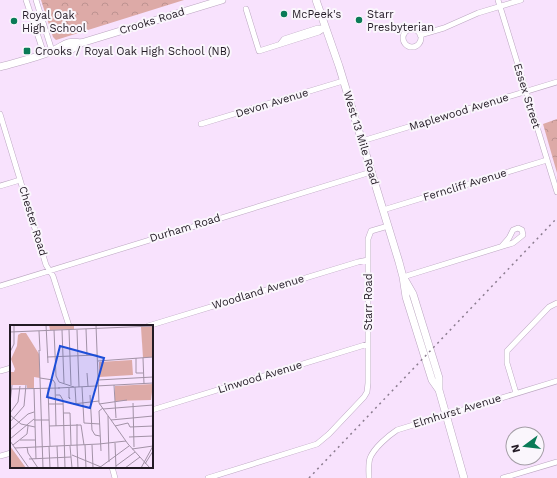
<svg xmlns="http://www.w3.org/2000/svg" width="557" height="478" font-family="'Work Sans',sans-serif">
<defs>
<pattern id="park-crowns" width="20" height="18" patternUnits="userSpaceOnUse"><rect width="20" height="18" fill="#ddaaa7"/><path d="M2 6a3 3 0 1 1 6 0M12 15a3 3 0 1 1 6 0" fill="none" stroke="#bd9290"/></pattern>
</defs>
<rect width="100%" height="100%" fill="#f8e2fd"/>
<path fill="url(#park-crowns)" d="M 41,0 L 184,0 L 56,40 L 53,37 Z
M 557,119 L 557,173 L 543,124 Z"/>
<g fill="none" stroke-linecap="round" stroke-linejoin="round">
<g stroke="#bba6c0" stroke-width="6">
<path id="minor" d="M 26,0 L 44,54
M 36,0 L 52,51
M 498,0 L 557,192
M 246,9 L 259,51 L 319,32 L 325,28
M403 38a9 9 0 1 1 18 0a9 9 0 1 1-18 0Z
M 420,35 L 444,28 L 478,13 L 521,0
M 280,44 L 284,39 L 318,28 L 324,28
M 0,114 L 46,265 L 53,276 L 69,326
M 201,124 L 343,81
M 362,141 L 557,82
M 0,186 L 20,180
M 383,210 L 547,160
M 403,277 L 513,243 L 523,235 L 522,230 L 518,228 L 513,230 L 509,238 L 502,246
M 0,286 L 371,172
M 148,326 L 358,262 L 368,260
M 0,371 L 11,368
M 516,393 L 507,363 L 507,351 L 549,307 L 557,303
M 152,410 L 368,344
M 0,456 L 11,453
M 112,467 L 115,478
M 208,478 L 317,444 L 329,434 L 364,397 L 367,392 L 368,383 L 368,239 L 371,231 L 388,226
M 369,478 C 369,472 368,464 370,458 C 374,448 388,436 397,430 L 557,381
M 503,478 L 557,462"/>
</g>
<g stroke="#bba6c0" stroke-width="8">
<path id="secondary" d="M 316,0 L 339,66 L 399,262 L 403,277 L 406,297 L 432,380 L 439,390
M 53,51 C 64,52 72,51 81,43
M 0,67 C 17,62 36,58 52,51 C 64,46 66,40 81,43 L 222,0
M 405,280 L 413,294 L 439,378 L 439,390 L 464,478"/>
</g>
<use href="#minor" stroke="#fff" stroke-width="5"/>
<use href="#secondary" stroke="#fff" stroke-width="7"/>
<path stroke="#8b7c8f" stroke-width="1.5" stroke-dasharray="2 4" stroke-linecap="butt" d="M 309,478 L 557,218"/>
</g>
<g fill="#0a7b57" stroke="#faf6fc" stroke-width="1.5">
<circle cx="284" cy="14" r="4"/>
<circle cx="359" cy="20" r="4"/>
<circle cx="14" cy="21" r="4"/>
<rect x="23" y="47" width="8" height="8" rx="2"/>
</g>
<g text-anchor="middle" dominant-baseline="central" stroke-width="4" stroke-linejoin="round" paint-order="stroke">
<g font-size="11" fill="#221a24" stroke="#faf6fc" text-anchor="start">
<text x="292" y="14">McPeek's</text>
<text x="367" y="14">Starr<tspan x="367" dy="13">Presbyterian</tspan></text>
<text x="22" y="15">Royal Oak<tspan x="22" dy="13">High School</tspan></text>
<text x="35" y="51">Crooks / Royal Oak High School (NB)</text>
</g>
<g font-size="11" fill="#221a24" stroke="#faf6fc">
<text transform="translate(152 21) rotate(-17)">Crooks Road</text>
<text transform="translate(527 96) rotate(73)">Essex Street</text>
<text transform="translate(272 103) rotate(-17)">Devon Avenue</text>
<text transform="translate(459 112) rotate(-17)">Maplewood Avenue</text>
<text transform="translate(361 138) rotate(73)">West 13 Mile Road</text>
<text transform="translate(465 185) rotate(-17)">Ferncliff Avenue</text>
<text transform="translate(33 221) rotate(73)">Chester Road</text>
<text transform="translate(185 228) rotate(-17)">Durham Road</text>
<text transform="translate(258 292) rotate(-17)">Woodland Avenue</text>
<text transform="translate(368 302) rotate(-90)">Starr Road</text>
<text transform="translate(260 377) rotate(-17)">Linwood Avenue</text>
<text transform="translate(457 411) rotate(-17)">Elmhurst Avenue</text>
</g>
</g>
<g transform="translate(10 325)">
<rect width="143" height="143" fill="#f8e2fd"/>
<path d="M 11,8 L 16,8 L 29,29 L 30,53 L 24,52 L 24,63 L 17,63 L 17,60 L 0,60 L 0,47 L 4,47 L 5,44 L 1,34 L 7,21 L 8,10 Z" fill="#ddaaa7"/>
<path d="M 143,1 L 143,32 L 133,33 L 131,2 Z" fill="#ddaaa7"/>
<path d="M 0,121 L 16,143 L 0,143 Z" fill="#ddaaa7"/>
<path d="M 39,0 L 64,0 L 64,4 L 40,5 ZM 122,35 L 123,50 L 89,52 L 89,37 ZM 143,59 L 141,75 L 105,76 L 105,61 Z" fill="#ddaaa7"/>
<path fill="none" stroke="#a292a6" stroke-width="1" d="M 36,0 L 38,38M 86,0 L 89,78 L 118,119 L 140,143M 76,4 L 77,30M 44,5 L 46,51 L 49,57 L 64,62M 52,5 L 54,58M 59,5 L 61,60M 67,5 L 69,62M 29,6 L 30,26M 0,7 L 143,1M 29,25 L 33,143M 0,27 L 4,19 L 4,0M 37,32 L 87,30M 126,33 L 126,48 L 133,48M 133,33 L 134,59M 88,36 L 143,32M 77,48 L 78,61M 30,53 L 43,55 L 45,58 L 46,101M 88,55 L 143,52M 104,60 L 106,93M 65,62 L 66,78M 72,62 L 74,98 L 90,99M 38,63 L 40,121M 48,63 L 143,58M 59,63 L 59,73 L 60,74 L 59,72M 0,64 L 50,63M 24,64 L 26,134M 143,69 L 143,115M 46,70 L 50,70 L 53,75 L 55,143M 80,70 L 82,105 L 85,110 L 90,111M 0,78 L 2,60M 123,78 L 124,122M 39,79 L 53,79M 63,79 L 89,76M 89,79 L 117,75M 93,84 L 143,80M 0,88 L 8,77 L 10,61M 53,88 L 60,88 L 61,120M 0,90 L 11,99 L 25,102M 98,91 L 99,137M 24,95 L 39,95M 101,95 L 143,91M 0,97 L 14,81 L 16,60M 39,101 L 71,100 L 74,120M 105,101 L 118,98 L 120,102 L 143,101M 0,105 L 18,89 L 24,87M 119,112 L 143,111M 0,114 L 24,94M 10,115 L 25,115M 0,116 L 19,143M 105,118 L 106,143M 89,119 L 116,116M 3,120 L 17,109 L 18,101M 67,120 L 67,99M 67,120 L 68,143M 75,120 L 76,143M 82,120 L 83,143M 39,121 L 40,143M 47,121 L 48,143M 60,121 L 62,143M 17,122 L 18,128 L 28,143M 5,123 L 89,119M 122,124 L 143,121 L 131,143M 91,126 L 89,86 L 93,83M 62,130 L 91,142M 19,134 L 61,132M 135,139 L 143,126M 106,141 L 125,127M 89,143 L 119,121M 115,143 L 130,132"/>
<path fill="#1d4ed8" fill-opacity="0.15" stroke="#1d4ed8" stroke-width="2" d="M 50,21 L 94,33 L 80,83 L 37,72 Z"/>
<rect width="143" height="143" fill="none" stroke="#221a24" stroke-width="2"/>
</g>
<g transform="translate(525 446) rotate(255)"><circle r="19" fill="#faf6fc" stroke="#a49ea6"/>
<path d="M0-3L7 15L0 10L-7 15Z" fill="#0a7b57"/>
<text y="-6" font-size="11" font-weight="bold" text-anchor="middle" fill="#221a24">N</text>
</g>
</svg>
